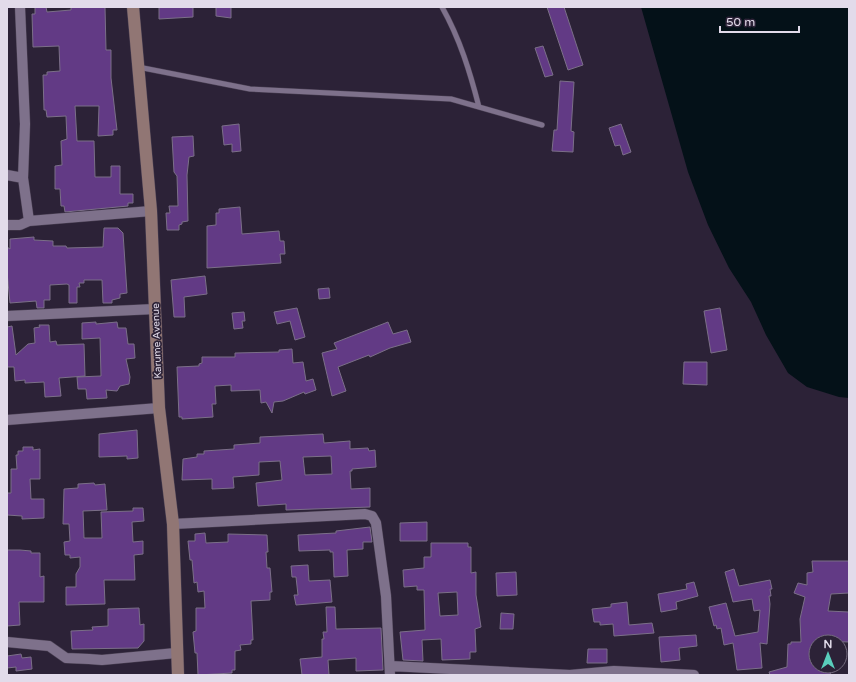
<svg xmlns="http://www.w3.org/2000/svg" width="856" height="682" font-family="'Varela Round',sans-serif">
<rect width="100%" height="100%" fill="#2c2237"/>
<path fill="#041118" d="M 641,7 L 849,7 L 849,398 L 839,397 L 807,387 L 788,373 L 766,335 L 751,302 L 729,268 L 708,225 L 688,172 Z"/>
<path fill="#623a85" stroke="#7b6f88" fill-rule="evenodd" d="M 35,7 L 46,7 L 47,12 L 71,10 L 71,7 L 105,7 L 106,50 L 111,50 L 111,78 L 117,130 L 113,130 L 113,135 L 98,136 L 99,106 L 75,106 L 77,141 L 94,141 L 95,177 L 111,177 L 111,166 L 120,166 L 120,194 L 133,194 L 133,203 L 128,203 L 128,206 L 65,212 L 64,206 L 61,206 L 60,189 L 55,189 L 55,166 L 62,165 L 61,141 L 67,139 L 66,116 L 47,117 L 46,110 L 44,110 L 43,75 L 47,75 L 47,72 L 60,71 L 59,46 L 33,47 L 32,14 L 35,14 Z
M 159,7 L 193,7 L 193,17 L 159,19 Z
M 216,7 L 231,7 L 231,18 L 216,16 Z
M 547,7 L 564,7 L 583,65 L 568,70 Z
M 543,46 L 553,75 L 545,77 L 535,48 Z
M 560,81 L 574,82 L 571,131 L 574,132 L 573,152 L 552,151 L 554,130 L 557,130 Z
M 239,124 L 241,151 L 232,152 L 232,144 L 224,145 L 222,126 Z
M 621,124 L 631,152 L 623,155 L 620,145 L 615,146 L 609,128 Z
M 193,136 L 194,156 L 189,157 L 187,175 L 188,221 L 182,222 L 182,224 L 179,225 L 179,230 L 167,230 L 166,213 L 170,213 L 169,206 L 178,206 L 177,176 L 174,172 L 172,137 Z
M 240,207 L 242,234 L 279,231 L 280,241 L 284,241 L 285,254 L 280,254 L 281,263 L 207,268 L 207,226 L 216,225 L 216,213 L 219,213 L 219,209 Z
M 104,228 L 118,228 L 123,233 L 127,293 L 120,294 L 120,298 L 112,300 L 112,303 L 103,303 L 102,280 L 84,280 L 84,283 L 79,283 L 80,287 L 77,287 L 77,303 L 69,303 L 69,285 L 67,284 L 50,285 L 50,300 L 44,300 L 44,308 L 37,308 L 36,301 L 10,303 L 7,272 L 7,247 L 10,249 L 10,239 L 34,237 L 34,240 L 53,241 L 53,246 L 66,246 L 67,248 L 103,247 Z
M 205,276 L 207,294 L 184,297 L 185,317 L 174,317 L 171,280 Z
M 329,288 L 330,298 L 319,299 L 318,289 Z
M 297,308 L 305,337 L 295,340 L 290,321 L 277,324 L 274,312 Z
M 720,308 L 727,350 L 711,353 L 704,311 Z
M 244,312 L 245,321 L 242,321 L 243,328 L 234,329 L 232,313 Z
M 96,322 L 96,324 L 117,322 L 118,328 L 126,328 L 128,344 L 134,344 L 135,358 L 126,359 L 130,377 L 129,384 L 120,386 L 117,391 L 106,390 L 107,398 L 87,399 L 86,389 L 78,389 L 77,377 L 101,376 L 100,338 L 82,339 L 82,323 Z
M 388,322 L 393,334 L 407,330 L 411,342 L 390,348 L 370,357 L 369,355 L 338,367 L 346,391 L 332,396 L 322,353 L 337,349 L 334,343 Z
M 39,325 L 49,325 L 50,342 L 56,341 L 57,345 L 84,344 L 85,376 L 59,378 L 61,396 L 45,397 L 44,382 L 25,383 L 25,380 L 15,381 L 14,367 L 7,367 L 7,327 L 12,326 L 16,355 L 28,344 L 35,343 L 34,328 L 40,327 Z
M 292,349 L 293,363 L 303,362 L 306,381 L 313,379 L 316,390 L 305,394 L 304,392 L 283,401 L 274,402 L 272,413 L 266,402 L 261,403 L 260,390 L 231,391 L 231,385 L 215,386 L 216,404 L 212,404 L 213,417 L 182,419 L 182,417 L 179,417 L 177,367 L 199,366 L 199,364 L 202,363 L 202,357 L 235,357 L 235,353 L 279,352 L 279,350 Z
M 684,362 L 707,362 L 707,385 L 683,384 Z
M 137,430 L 138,458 L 127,459 L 127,456 L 99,457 L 99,434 Z
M 323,434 L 324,443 L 350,441 L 350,449 L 368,448 L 369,451 L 375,450 L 376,467 L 352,469 L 352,471 L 350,471 L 351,489 L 370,488 L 370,507 L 286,510 L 286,504 L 258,506 L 256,483 L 282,480 L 280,461 L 259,462 L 259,475 L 233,477 L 234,488 L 212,489 L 212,479 L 182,480 L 183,459 L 197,457 L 197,454 L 204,454 L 204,451 L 234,449 L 234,445 L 260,443 L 260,437 ZM 331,456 L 332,474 L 305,475 L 303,457 Z
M 23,447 L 33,447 L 33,450 L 40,449 L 40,479 L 30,479 L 31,499 L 44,499 L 44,518 L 22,519 L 22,516 L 7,515 L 7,493 L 11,493 L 11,469 L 17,469 L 16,455 L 18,455 L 18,451 L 23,451 Z
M 94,483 L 95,485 L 105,484 L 107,510 L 83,511 L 84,538 L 102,538 L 101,512 L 133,511 L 133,508 L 143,508 L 144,521 L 132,522 L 133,542 L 143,541 L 143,554 L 134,555 L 135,580 L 104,580 L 105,604 L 66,605 L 66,587 L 76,587 L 76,574 L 80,567 L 80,557 L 70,558 L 70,555 L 65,555 L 64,542 L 70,541 L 69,524 L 63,524 L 64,489 L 78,488 L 78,484 Z
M 427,522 L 427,541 L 400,541 L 400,523 Z
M 370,527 L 372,542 L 363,542 L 363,549 L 347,550 L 348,576 L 334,577 L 333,552 L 330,552 L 330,550 L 299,551 L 298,535 L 336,533 L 336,531 Z
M 205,533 L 206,543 L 228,542 L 228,534 L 267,535 L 268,552 L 266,552 L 267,568 L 270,568 L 272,592 L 270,592 L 270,600 L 251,601 L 253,640 L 251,640 L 251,644 L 240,645 L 241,650 L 235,651 L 235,670 L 232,670 L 232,673 L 198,675 L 197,653 L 195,653 L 193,632 L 196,631 L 196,608 L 205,608 L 204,591 L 198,592 L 197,582 L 194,583 L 192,560 L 190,560 L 188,541 L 195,541 L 195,534 Z
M 431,543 L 468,543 L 468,547 L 471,547 L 471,573 L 476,572 L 476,595 L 481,627 L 475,629 L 476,652 L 470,652 L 470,659 L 442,660 L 441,639 L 422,640 L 423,661 L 403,660 L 400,632 L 425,630 L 424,590 L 417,590 L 417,586 L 404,587 L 403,570 L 424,568 L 424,557 L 431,557 ZM 457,592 L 458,615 L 440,616 L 438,593 Z
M 7,550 L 20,550 L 31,551 L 31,553 L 40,553 L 40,577 L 44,576 L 44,602 L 19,602 L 20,625 L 7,626 Z
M 812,561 L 849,561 L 849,593 L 831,594 L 828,611 L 849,612 L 849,642 L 816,641 L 816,666 L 832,666 L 830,675 L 770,675 L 769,672 L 787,667 L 788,644 L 791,644 L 791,642 L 801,642 L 800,619 L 805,597 L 794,593 L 798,583 L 807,585 L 807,573 L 813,572 Z
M 308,565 L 309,581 L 330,580 L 332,602 L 296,605 L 294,595 L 298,595 L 296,577 L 292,577 L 291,566 Z
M 734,569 L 739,586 L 770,580 L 772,589 L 770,589 L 771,596 L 769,596 L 770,604 L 767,644 L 760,643 L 762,668 L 737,670 L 733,643 L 724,645 L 721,628 L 717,629 L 716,625 L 714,626 L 709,607 L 726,603 L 735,636 L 758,632 L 760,610 L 754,611 L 752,599 L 733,602 L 725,572 Z
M 516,572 L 517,595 L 497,596 L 496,573 Z
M 694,582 L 698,596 L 676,602 L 677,609 L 661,612 L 658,594 L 687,589 L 686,584 Z
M 627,602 L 629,625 L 652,623 L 654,633 L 614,636 L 613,624 L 600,625 L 600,622 L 594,622 L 592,609 L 611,607 L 611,604 Z
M 326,607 L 335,607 L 336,629 L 381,628 L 383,670 L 356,671 L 356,658 L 328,660 L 329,675 L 302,675 L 300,659 L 322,657 L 322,639 L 324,639 L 323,632 L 327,632 Z
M 139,608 L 140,625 L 144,624 L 144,641 L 138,648 L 72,649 L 71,631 L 93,630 L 92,627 L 108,626 L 108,609 Z
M 501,613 L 514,614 L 513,629 L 500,629 Z
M 696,635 L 697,646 L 679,648 L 680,660 L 661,662 L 659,637 Z
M 588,649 L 607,649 L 607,663 L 587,663 Z
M 21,654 L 22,658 L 31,657 L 32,669 L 16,671 L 16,667 L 7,668 L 7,656 Z"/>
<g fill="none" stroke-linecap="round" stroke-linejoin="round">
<g stroke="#4a4053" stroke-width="6">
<path id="lane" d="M 442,7 C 460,39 470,72 479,107
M 138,67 L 250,89 L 451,99 L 542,125"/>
</g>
<g stroke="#4a4053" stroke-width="11">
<path id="street" d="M 20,7 L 25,124 L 23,178 L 29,221
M 7,175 L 23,178
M 7,225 L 20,225 L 29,221 L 151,211
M 7,316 L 155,309
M 7,420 L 159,408
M 173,524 L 365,514 L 372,516 L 376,523 L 386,596 L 390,675
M 7,642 L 49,646 L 66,658 L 89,659 L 102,660 L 176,653
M 390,666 L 570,675 L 614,671 L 694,675"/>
</g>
<g stroke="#4a4053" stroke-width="13">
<path id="secondary" d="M 133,7 L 151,211 L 159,408 L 173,524 L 178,675"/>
</g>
<use href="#lane" stroke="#7e718b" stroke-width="5"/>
<use href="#street" stroke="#7e718b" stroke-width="10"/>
<use href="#secondary" stroke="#917674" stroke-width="12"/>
</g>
<g text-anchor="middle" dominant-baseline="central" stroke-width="3.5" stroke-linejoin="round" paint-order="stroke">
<g font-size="10" fill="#e2dbea" stroke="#2c2237">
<text transform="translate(157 341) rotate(-92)">Karume Avenue</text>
</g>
</g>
<rect width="856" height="682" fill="none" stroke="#e2dbea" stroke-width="16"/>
<g transform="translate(828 654)"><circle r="19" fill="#2c2237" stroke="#756c7f"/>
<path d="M0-3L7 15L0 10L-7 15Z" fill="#5acebc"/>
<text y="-6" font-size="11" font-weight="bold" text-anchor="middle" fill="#e2dbea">N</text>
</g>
<path d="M720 26v6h79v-6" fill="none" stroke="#e2dbea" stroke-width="2"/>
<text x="726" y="26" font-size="12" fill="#e2dbea" stroke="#2c2237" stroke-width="3" paint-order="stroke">50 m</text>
</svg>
